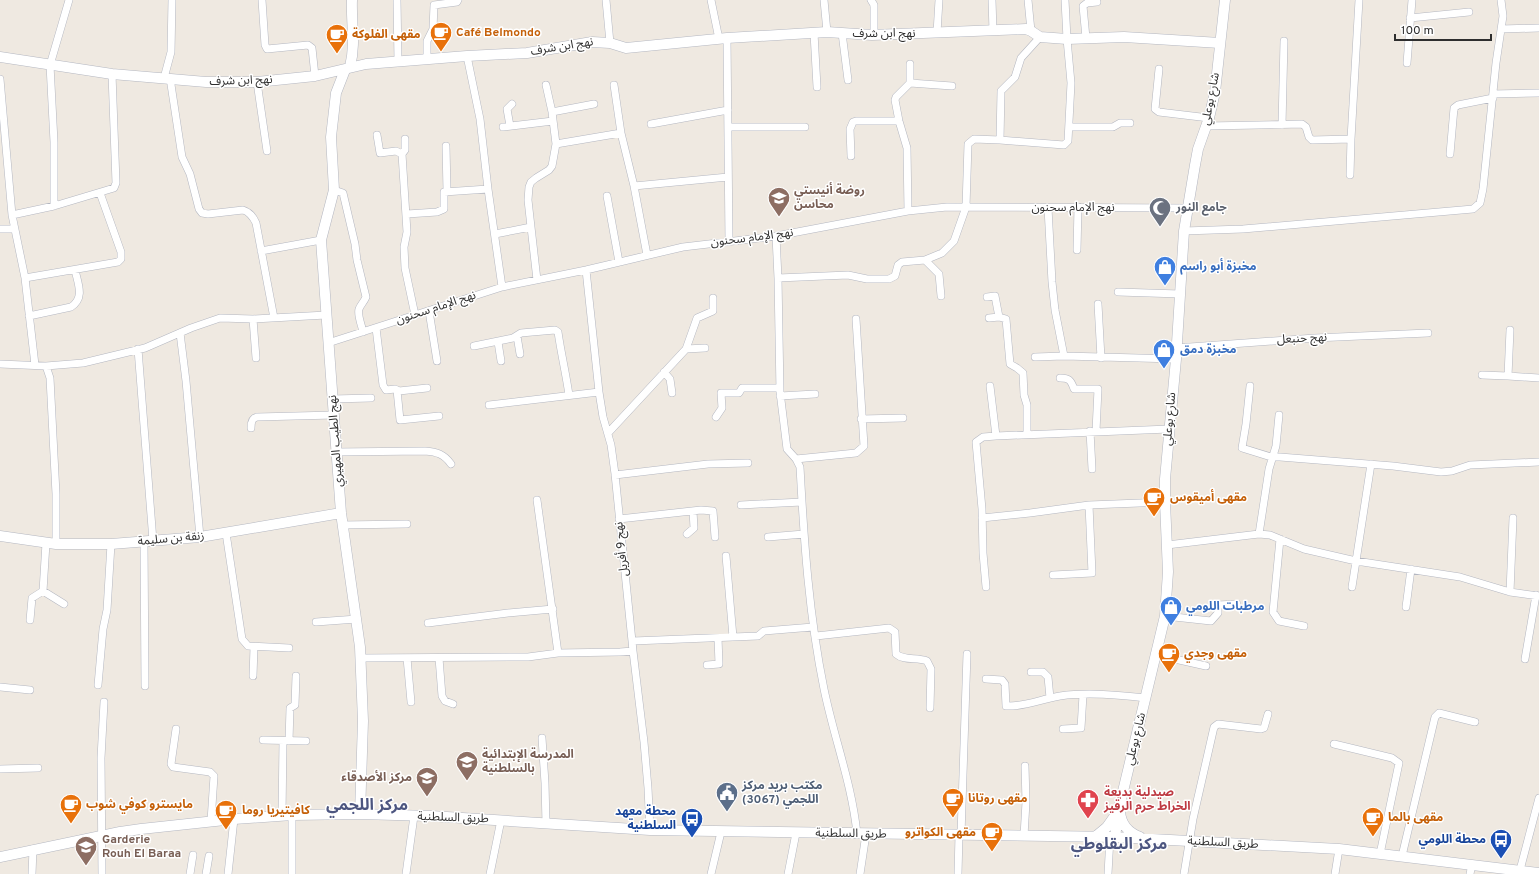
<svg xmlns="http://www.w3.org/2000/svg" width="1539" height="874" font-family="Overpass,'Noto Sans Arabic',sans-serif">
<rect width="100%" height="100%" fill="#efe9e1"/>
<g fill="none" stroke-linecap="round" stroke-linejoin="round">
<g stroke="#b4b7c1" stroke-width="8">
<path id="street" d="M 262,0 L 265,45 L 267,49 L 308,45 L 312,48 L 315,76
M 397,0 L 398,61
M 606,0 L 610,43
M 711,0 L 719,39
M 824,0 L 827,32
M 871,0 L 874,5 L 874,35
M 992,0 L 993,31
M 1028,0 L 1031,31
M 1410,18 L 1469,12
M 1501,29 L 1539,28
M 814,33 L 817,87
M 842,33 L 848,80
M 937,33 L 939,0
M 1040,37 L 1021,58 L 1015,77 L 1001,91 L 1000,140 L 1064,145 L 1068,141 L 1071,83 L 1067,39 L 1065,0
M 727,38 L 729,242
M 1086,38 L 1083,6 L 1087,3 L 1097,2
M 427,59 L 427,41 L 433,29 L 434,5 L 457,2 L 458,0
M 1407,63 L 1412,0
M 910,64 L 910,83
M 1159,69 L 1155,109 L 1159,112 L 1209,118
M 164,78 L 171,52 L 172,0
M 170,78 L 182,157 L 190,174 L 199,209 L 202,213 L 208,214 L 243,210 C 250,212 253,217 256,223 L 274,318
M 0,79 L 12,215 L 25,278 L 35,365
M 257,82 L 267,151
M 546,85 L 552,112
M 614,85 L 621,133
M 1493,94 L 1539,93
M 651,124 L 728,110
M 1282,125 L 1284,41
M 510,126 L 507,109 L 512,104
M 1207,126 L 1302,124 L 1306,127 L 1309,137 L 1312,140 L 1351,139
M 503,127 L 553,121
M 728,127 L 805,127
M 1069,127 L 1113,127 L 1120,123 L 1130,123
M 377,135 L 380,153 L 396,151 L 402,154 L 407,232 L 404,247 L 405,268 L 415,315
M 556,144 L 621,133 L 634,186 L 647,255
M 446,146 L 447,191
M 402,154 L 405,150 L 405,139
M 1450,154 L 1454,108 L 1458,105 L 1493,98
M 851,156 L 850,129 L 853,122 L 856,121 L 899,121
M 1350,175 L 1351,139 L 1359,0
M 634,186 L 728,177
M 488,189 L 502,287
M 334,190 L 343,193 L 355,244 L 357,260 L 366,297 C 364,302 361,304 359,309 C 357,315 362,326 363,332
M 607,196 L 619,262
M 54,206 L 54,142 L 50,65 L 69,0
M 1048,208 L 1052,282 L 1055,310 L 1064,356 L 1176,359
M 908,211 L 907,148 L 899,121 L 895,100 L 896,97 L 910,83 L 952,86
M 407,214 L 437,212 L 444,209 L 444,192 L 488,189 L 480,119 L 467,56
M 12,215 L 54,206 L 114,188 L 116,183 L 112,74
M 0,229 L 14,229
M 1184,231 L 1243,229 L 1473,209 L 1480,203 L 1483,189 L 1496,63 L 1503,16 L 1501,0
M 495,234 L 531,227
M 776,236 L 778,278 L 780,392 L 787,449 L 796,459 L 800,467 C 804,541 809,616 824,689 C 834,738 852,784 857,834
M 1077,250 L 1078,207
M 261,251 L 321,240
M 925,260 L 939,274 L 941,296
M 586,270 L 599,392 L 603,417 L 611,445 L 615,474 L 633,651 L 644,742 L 648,788 L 650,830
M 25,278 L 118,262 L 121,259 L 121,252 L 100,193
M 778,278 L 848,275 L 867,279 L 889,279 L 895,276 L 898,265 L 902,262 L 925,260 L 942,253 L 954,241 L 966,207 L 968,144 L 974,139 L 1000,140
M 537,280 L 531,227 L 528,200 L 529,187 L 531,182 L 536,178 L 549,170 L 552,166 L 556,144 L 552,112 L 594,104
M 1118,292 L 1180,294
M 987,297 L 995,296 L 999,317 L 1006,319 L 1010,364 L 1017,368 L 1023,373 L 1024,395 L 1027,405 L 1027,434
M 1098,304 L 1101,358
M 429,311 L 437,361
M 29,316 L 71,307 C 85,298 78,284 75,270
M 989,318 L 999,317
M 253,319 L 256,358
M 376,328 L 383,385 L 386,390 L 395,389 L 399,391 L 427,388
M 1510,330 L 1508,376 L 1539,378
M 180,333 L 186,381 L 200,537
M 517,336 L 520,354
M 498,342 L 501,361
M 328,343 L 502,287 L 586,270 L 683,247 L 776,236 L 908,211 L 947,207 L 1187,208
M 474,346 L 513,338 L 521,333 L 555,330 L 558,332 C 561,353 566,374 569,395
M 1176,348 L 1315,338 L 1428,333
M 138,349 L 153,541
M 686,349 L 705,348
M 1035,357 L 1064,356
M 0,364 L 46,366 L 83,363 L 145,348 L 191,328 L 220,318 L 253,319 L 326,315
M 46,366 L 50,378 L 56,494 L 56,544
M 664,372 L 670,379 L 672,393
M 1482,375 L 1508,376
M 1060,378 C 1069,378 1071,380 1074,389 L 1098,389 L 1096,431
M 990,386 L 996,436
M 1250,386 L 1246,424 L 1242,448 L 1271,457 L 1280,457 L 1393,466 L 1441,472 L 1452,471 L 1470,465 L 1539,462
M 397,390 L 400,420 L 439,416
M 780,396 L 815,394
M 333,399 L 371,398
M 489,405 L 599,392
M 716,417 L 722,408 L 721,393 L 739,393 L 742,388 L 780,388
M 861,419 L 903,418
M 251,428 C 251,422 252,418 257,417 L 334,415
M 1090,431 L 1092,469
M 608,433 L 686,349 L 697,318 L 713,311 L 713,298
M 336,452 L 425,451 C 437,452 444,454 451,464
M 796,459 L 856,453 L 864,446 L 856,319
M 615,475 L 708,464 L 748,463
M 537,500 L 558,653
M 741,505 L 802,502
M 982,518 L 1030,513 L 1089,505 L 1165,502
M 619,519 L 701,510 L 713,511 L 715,537
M 342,525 L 407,524
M 226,533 L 242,639 L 248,646 L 289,648
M 687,534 L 694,528 L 693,511
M 1259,534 L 1269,469 L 1276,446 L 1279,415
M 768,537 L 804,534
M 1280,539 L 1273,612 L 1279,621 L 1304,626
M 144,541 L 145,686
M 46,543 L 43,591 L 64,604
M 1167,545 L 1259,534 L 1270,535 L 1304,549 L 1356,561 L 1460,577 L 1510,592 L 1539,596
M 726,556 L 733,637
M 1053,575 L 1092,573 L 1089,505
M 986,587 L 983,553 L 982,509 L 976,442 L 983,437 L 996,436 L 1169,429
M 1352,587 L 1371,464
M 1510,592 L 1513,518
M 1406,607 L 1411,569
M 1165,616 L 1211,621 L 1218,613 L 1218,605 L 1237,604
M 30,620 L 32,598 L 43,591
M 316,622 L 357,619
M 428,623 L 508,613 L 553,609
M 816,636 L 889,628 L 895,632 L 896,654 C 904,661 917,657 927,661 L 931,669 L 930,708
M 633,641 L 758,636 L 764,631 L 813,627
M 1157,655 L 1206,666
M 361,658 L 528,657 L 558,653 L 620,652 L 633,651
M 407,658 L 411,702
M 439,658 L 442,696 L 445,701 L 453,704
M 1525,659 L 1536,595
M 707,665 L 719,664 L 718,638
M 1031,672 L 1043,672 L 1048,677 L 1050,698
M 253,676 L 254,647
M 986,679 L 1002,680 L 1005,684 L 1006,706 C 1026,707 1041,699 1060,696 C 1088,692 1118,695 1146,698
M 98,685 L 103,629 L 107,610 L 111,544
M 0,687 L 30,690
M 176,729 L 171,764 L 173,767 L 210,772 L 214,776 L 211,821
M 1063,729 L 1081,728 L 1083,695
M 542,738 L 545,783 L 546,824
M 263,740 L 306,741
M 289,741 L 290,708 L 295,705 L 296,676
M 1334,744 L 1392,758 L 1399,763 L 1380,854
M 0,769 L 38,768
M 292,815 L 292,874
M 282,816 L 283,741
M 961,835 L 967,654
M 1024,836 L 1026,802 L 1025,766
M 1402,856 L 1435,717 L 1439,713 L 1475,722
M 1520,870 L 1539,798
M 32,874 L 33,849
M 102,874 L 101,758 L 104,702
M 190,874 L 193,855
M 206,874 L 209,856
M 228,874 L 234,819
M 406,874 L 414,816
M 490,874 L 501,820
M 711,874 L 721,832
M 788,874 L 796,833
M 860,874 L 866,834
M 958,874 L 959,835
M 1108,874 L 1110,837
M 1184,874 L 1193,819 L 1214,727 L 1218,724 L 1261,729 L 1264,728 L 1268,714
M 1335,874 L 1339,849
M 1470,874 L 1472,864"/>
</g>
<g stroke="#b4b7c1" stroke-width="11">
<path id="secondary" d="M 0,57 L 112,74 L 206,82 L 257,82 L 315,76 L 366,64 L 467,56 L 527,53 L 592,42 L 610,43 L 626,48 L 727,38 L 827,32 L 872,35 L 1026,29 L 1031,31 L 1040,37 L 1067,39 L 1124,37 L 1220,43
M 350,67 C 356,42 351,25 352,0
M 345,70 L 336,93 L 331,137 L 334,190 L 321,240 L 341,513 L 360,647 L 363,721 L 360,814
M 0,536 L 56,544 L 111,544 L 200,537 L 341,513
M 1120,812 C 1121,824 1129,833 1140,837
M 1095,837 L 1107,827 L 1117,813
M 1115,837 L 1119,808 L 1165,616 L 1168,572 L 1165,502 L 1165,479 L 1176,359 L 1184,231 L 1195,165 L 1198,149 L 1209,118 L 1215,92 L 1225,0
M 0,857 L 120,832 L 141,829 L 234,819 L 292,815 L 360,814 L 431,816 L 650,830 L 1115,837 L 1339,849 L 1539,873"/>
</g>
<use href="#street" stroke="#fff" stroke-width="7"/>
<use href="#secondary" stroke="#fff" stroke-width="10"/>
</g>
<defs>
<g id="cafe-pin" transform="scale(1.15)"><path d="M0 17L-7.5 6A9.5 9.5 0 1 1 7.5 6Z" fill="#e8710a" stroke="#fff"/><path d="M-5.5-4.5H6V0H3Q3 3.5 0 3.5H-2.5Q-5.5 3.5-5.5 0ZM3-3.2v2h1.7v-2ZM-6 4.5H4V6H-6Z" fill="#fff"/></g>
<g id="school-pin" transform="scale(1.15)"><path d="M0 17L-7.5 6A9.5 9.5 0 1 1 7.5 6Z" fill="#8d6e63" stroke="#fff"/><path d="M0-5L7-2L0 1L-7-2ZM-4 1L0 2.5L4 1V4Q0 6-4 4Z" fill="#fff"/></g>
<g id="mosque-pin" transform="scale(1.15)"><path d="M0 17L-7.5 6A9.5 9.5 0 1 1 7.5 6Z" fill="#6b7280" stroke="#fff"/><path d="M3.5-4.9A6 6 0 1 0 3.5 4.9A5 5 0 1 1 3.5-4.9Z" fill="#fff"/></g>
<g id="shop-pin" transform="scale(1.15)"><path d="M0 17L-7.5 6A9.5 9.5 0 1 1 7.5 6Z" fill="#3f7fe0" stroke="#fff"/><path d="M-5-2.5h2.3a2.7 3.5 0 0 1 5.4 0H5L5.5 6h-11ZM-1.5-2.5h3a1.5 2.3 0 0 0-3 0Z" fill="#fff"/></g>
<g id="civic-pin" transform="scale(1.15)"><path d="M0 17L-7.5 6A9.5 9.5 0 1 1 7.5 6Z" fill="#5c6f8a" stroke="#fff"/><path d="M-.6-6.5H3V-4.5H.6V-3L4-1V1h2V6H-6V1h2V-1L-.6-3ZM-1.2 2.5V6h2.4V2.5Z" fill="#fff"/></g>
<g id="pharmacy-pin" transform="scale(1.15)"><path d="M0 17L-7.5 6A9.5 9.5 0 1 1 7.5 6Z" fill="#e0444e" stroke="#fff"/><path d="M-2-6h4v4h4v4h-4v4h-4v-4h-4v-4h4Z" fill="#fff"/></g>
<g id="bus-pin" transform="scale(1.15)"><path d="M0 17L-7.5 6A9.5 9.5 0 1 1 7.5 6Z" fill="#1a4fb4" stroke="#fff"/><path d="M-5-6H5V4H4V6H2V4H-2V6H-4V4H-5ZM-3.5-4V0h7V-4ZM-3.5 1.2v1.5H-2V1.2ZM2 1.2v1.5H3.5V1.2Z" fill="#fff"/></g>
</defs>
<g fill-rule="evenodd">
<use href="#cafe-pin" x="441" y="33"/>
<use href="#cafe-pin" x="337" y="35"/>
<use href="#school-pin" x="779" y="198"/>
<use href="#mosque-pin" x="1160" y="208"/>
<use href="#shop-pin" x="1165" y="267"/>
<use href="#shop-pin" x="1164" y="350"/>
<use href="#cafe-pin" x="1154" y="498"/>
<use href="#shop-pin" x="1171" y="607"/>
<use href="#cafe-pin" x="1169" y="654"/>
<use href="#school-pin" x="467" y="762"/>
<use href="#school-pin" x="427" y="778"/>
<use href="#civic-pin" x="727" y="793"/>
<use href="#cafe-pin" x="953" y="799"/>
<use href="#pharmacy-pin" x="1088" y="800"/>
<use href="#cafe-pin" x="71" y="805"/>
<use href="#cafe-pin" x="226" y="811"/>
<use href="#cafe-pin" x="1373" y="818"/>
<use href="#bus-pin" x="692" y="819"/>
<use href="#cafe-pin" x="992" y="833"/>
<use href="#bus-pin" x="1501" y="840"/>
<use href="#school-pin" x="86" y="847"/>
</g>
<g text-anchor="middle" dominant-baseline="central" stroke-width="3" stroke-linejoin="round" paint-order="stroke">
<g font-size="12" font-weight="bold" fill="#c56008" stroke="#fff" text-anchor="start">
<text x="456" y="33">Café Belmondo</text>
<text x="352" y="35">مقهى الفلوكة</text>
<text x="1170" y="498">مقهى أميقوس</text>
<text x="1184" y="654">مقهى وجدي</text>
<text x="968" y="799">مقهى روتانا</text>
<text x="86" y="805">مايسترو كوفي شوب</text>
<text x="242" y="811">كافيتيريا روما</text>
<text x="1388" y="818">مقهى بالما</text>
<text x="976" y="833" text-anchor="end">مقهى الكواترو</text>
</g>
<g font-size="12" fill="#2e2e2e" stroke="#fff">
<text x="884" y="34">نهج ابن شرف</text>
<text transform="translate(562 47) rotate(-9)">نهج ابن شرف</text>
<text transform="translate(241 81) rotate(-2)">نهج ابن شرف</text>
<text transform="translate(1211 99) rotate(-79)">شارع بوعلي</text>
<text x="1073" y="208">نهج الإمام سحنون</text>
<text transform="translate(752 238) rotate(-7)">نهج الإمام سحنون</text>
<text transform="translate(436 308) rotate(-18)">نهج الإمام سحنون</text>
<text transform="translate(1302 339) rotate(-3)">نهج حنبعل</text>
<text transform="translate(1170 419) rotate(-85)">شارع بوعلي</text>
<text transform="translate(336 441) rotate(-94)">نهج الطيب المهيري</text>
<text transform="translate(171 539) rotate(-5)">زنقة بن سليمة</text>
<text transform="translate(622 549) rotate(-96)">نهج 9 أفريل</text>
<text transform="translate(1136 739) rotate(-76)">شارع بوعلي</text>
<text transform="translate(453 818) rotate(2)">طريق السلطنية</text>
<text transform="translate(851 834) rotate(1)">طريق السلطنية</text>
<text transform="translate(1223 843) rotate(3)">طريق السلطنية</text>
</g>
<g font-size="12" font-weight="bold" fill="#785e54" stroke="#fff" text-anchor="start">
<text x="794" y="191">روضة أنيستي<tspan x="794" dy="14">محاسن</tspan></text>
<text x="482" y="755">المدرسة الإبتدائية<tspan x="482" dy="14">بالسلطنية</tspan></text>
<text x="412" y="778" text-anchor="end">مركز الأصدقاء</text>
<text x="102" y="840">Garderie<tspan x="102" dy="14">Rouh El Baraa</tspan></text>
</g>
<g font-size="12" font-weight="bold" fill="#5b616d" stroke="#fff" text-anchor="start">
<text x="1176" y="208">جامع النور</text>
</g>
<g font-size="12" font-weight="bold" fill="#366cbe" stroke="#fff" text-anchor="start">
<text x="1180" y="267">مخبزة أبو راسم</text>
<text x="1180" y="350">مخبزة دمق</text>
<text x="1186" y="607">مرطبات اللومي</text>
</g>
<g font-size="12" font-weight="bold" fill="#4e5e75" stroke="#fff" text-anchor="start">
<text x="742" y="786">مكتب بريد مركز<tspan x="742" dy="14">اللجمي (3067)</tspan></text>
</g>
<g font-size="12" font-weight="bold" fill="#be3a42" stroke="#fff" text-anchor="start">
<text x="1104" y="793">صيدلية بديعة<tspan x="1104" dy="14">الخراط حرم الرقيز</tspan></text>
</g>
<g font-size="12" font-weight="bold" fill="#164399" stroke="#fff" text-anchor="end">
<text x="676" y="812">محطة معهد<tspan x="676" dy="14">السلطنية</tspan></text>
<text x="1486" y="840">محطة اللومي</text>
</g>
<g font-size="16" font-weight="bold" fill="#4d5680" stroke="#fff">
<text x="367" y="806">مركز اللجمي</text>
<text x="1119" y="845">مركز البقلوطي</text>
</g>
</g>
<path d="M1395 34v6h96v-6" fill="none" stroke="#2e2e2e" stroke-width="2"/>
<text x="1401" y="34" font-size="12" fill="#2e2e2e" stroke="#ffffff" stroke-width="3" paint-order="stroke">100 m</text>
</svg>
